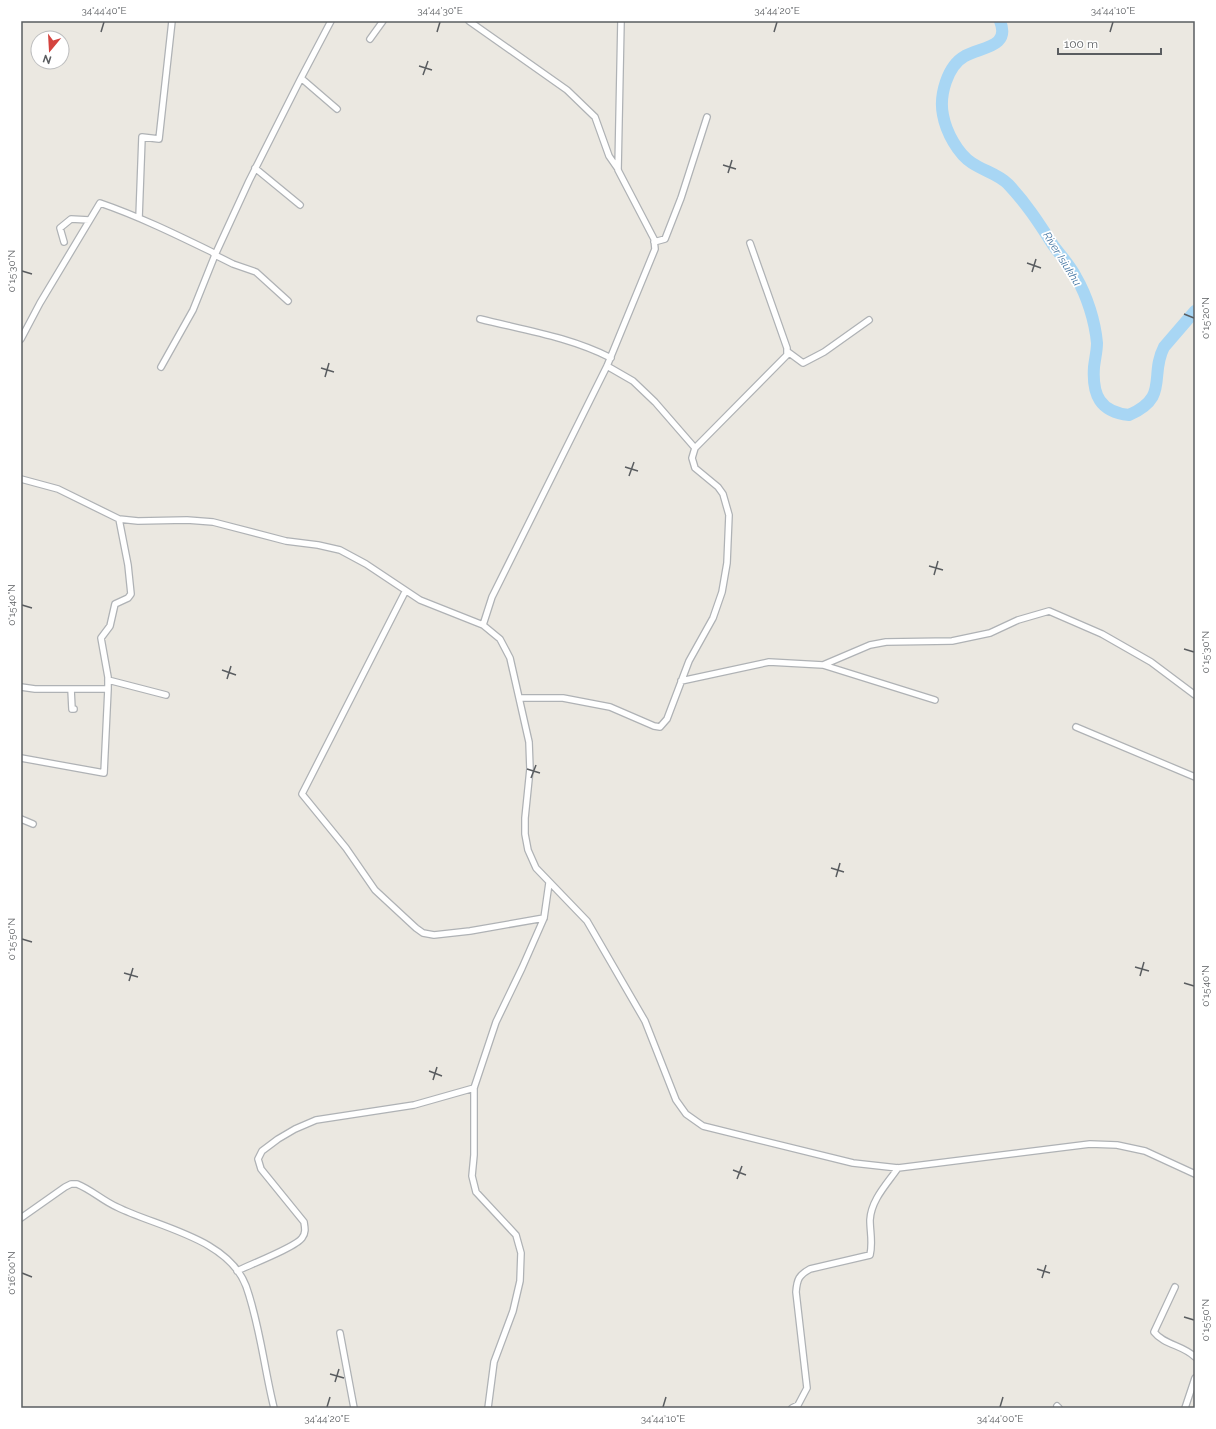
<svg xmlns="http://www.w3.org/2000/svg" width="1216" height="1429" font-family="Raleway,sans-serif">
<rect width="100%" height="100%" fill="#ebe8e1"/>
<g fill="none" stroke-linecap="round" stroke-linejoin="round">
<path stroke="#a8d6f4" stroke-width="12" d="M 1000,21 C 1011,48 980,47 965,56 C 947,66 939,96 943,115 C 946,132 958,154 972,163 C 984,171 998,174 1008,184 C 1026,203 1039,223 1053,245 C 1061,256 1070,265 1076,277 C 1087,296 1095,321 1097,343 C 1097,351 1095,358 1094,367 C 1092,395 1100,412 1129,415 C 1170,397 1149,376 1164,347 L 1195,311"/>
<g stroke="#afb2b5" stroke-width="8">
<path id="minor" d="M 469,21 L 567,90 L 595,117 L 609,156 L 618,169
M 370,39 L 383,21
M 301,78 L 331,21
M 255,168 L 300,205
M 139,218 L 142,137 L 159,139 L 172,21
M 64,242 L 60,228 L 71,219 L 89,220
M 654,242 L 665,239 L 681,198 L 707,117
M 288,301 L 256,272 L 233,264 L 215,255 L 249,181 L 301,78 L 337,109
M 480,319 C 524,330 570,337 611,358
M 21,339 L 40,303 L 100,203 C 138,216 175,234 212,252 L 215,255 L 193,310 L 161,367
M 788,352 L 803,363 L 824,352 L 869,320
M 607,366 L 633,381 L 655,402 L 695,448
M 21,479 L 58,489 L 119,519 L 138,521 L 187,520 L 213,522 L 286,541 L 318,545 L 340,550 L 366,564 L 420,600 L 483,625 L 500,639 L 510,658 L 529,742 L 530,769 L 525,818 L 525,834 L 528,850 L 536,868 L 587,921 L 645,1021 L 676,1100 L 686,1114 L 703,1126 L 853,1163 L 898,1168 L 1090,1144 L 1117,1145 L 1145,1151 L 1195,1174
M 405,592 L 302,794 L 346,848 L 375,890 L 416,928 L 423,933 L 434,935 L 470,931 L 544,918
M 483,625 L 492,597 L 607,366 L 655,249 L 654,239 L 618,170 L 621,21
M 823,665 L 935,700
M 108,680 L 166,695
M 681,681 L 769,662 L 823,665 L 870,645 L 886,642 L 952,641 L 990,633 L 1018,620 L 1049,611 L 1102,634 L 1151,662 L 1195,695
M 21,687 L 35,689 L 108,689 L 108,677 L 101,638 L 110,626 L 115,604 L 128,598 L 131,594 L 128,565 L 119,519
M 71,689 L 72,709 L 74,709
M 520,698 L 563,698 L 610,707 L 654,726 L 660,727 L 667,719 L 689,661 L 713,618 L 722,592 L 727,563 L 729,515 L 723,494 L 718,487 L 695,468 L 692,458 L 695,448 L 787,355 L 787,348 L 750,243
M 1076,727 L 1195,777
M 21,758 L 104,773 L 108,689
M 21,819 L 33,824
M 21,1218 L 65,1187 L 71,1184 L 77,1184 C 92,1190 103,1201 117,1207 C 157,1227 228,1238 246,1286 C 260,1325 264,1368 274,1408
M 237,1271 C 249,1265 296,1247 302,1238 C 306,1233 305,1228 304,1222 L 261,1169 L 258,1159 L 262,1151 L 278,1139 L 295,1129 L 316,1120 L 414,1105 L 474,1088
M 1175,1287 L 1154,1332 C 1164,1345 1183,1345 1195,1357
M 340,1333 L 354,1408
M 1057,1406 L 1059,1408
M 488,1408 L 494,1362 L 513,1311 L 520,1281 L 521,1253 L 516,1235 L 476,1192 L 472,1176 L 474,1155 L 474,1088 L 496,1022 L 522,968 L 544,918 L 549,883
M 792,1408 L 798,1405 L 807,1388 L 796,1292 C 797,1279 799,1275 810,1269 L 870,1255 C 873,1243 870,1232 870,1220 C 871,1200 887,1184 898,1168
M 1185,1408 L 1195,1378"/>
</g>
<use href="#minor" stroke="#fff" stroke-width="5.5"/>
</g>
<path fill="none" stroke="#5a5d60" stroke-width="1.5" d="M 101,32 L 104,22M 437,32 L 440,22M 774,32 L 777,22M 1110,32 L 1113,22M 419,66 L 432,70M 423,75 L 428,61M 723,165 L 736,169M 728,173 L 732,160M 1027,263 L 1041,268M 22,271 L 32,274M 1032,272 L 1036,259M 1184,314 L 1194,318M 321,368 L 334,372M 325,377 L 329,363M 625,467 L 638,471M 629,476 L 634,462M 929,566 L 943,570M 934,575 L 938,561M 22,605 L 32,608M 1184,649 L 1194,652M 222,670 L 236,675M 227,679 L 231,666M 527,769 L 540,773M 531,778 L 536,765M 831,868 L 844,872M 836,877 L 840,863M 22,939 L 32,942M 1135,967 L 1149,971M 124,973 L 138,977M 1140,976 L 1144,962M 129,981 L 133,968M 1184,983 L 1194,986M 429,1071 L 442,1076M 433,1080 L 437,1067M 733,1170 L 746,1175M 737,1179 L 742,1166M 1037,1269 L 1050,1273M 22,1273 L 32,1277M 1042,1278 L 1046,1265M 1184,1317 L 1194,1320M 330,1374 L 344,1378M 335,1382 L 339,1369M 327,1407 L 330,1397M 663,1407 L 666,1397M 1000,1407 L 1003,1397"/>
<g text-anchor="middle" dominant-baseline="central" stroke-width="3.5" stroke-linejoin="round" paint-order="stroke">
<g font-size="11" font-style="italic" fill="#4878a4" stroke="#fff">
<text transform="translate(1062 259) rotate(58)">River Isiukhu</text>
</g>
</g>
<rect width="1216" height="1429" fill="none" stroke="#ffffff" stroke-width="44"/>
<g transform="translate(50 50) rotate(198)"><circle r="19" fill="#ffffff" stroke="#bdbebf"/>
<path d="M0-3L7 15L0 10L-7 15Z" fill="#d4433e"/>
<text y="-6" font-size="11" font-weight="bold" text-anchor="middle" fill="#5a5d60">N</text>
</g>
<path d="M1058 48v6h103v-6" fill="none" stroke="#5a5d60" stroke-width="2"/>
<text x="1064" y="48" font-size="12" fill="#5a5d60" stroke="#ffffff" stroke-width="3" paint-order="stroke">100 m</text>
<rect x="22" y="22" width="1172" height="1385" fill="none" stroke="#5a5d60" stroke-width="1.5"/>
<g font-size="10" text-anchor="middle" fill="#5a5d60">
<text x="104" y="14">34°44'40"E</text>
<text x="440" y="14">34°44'30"E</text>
<text x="777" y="14">34°44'20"E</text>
<text x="1113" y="14">34°44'10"E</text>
<text transform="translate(11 271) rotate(-90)" y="4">0°15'30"N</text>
<text transform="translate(1205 318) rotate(-90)" y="4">0°15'20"N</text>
<text transform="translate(11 605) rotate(-90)" y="4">0°15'40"N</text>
<text transform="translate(1205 652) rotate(-90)" y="4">0°15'30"N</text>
<text transform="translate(11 939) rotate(-90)" y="4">0°15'50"N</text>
<text transform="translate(1205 986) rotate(-90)" y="4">0°15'40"N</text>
<text transform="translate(11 1273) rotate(-90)" y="4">0°16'00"N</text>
<text transform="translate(1205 1320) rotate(-90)" y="4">0°15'50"N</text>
<text x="327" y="1422">34°44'20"E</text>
<text x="663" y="1422">34°44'10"E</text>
<text x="1000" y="1422">34°44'00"E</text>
</g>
</svg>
